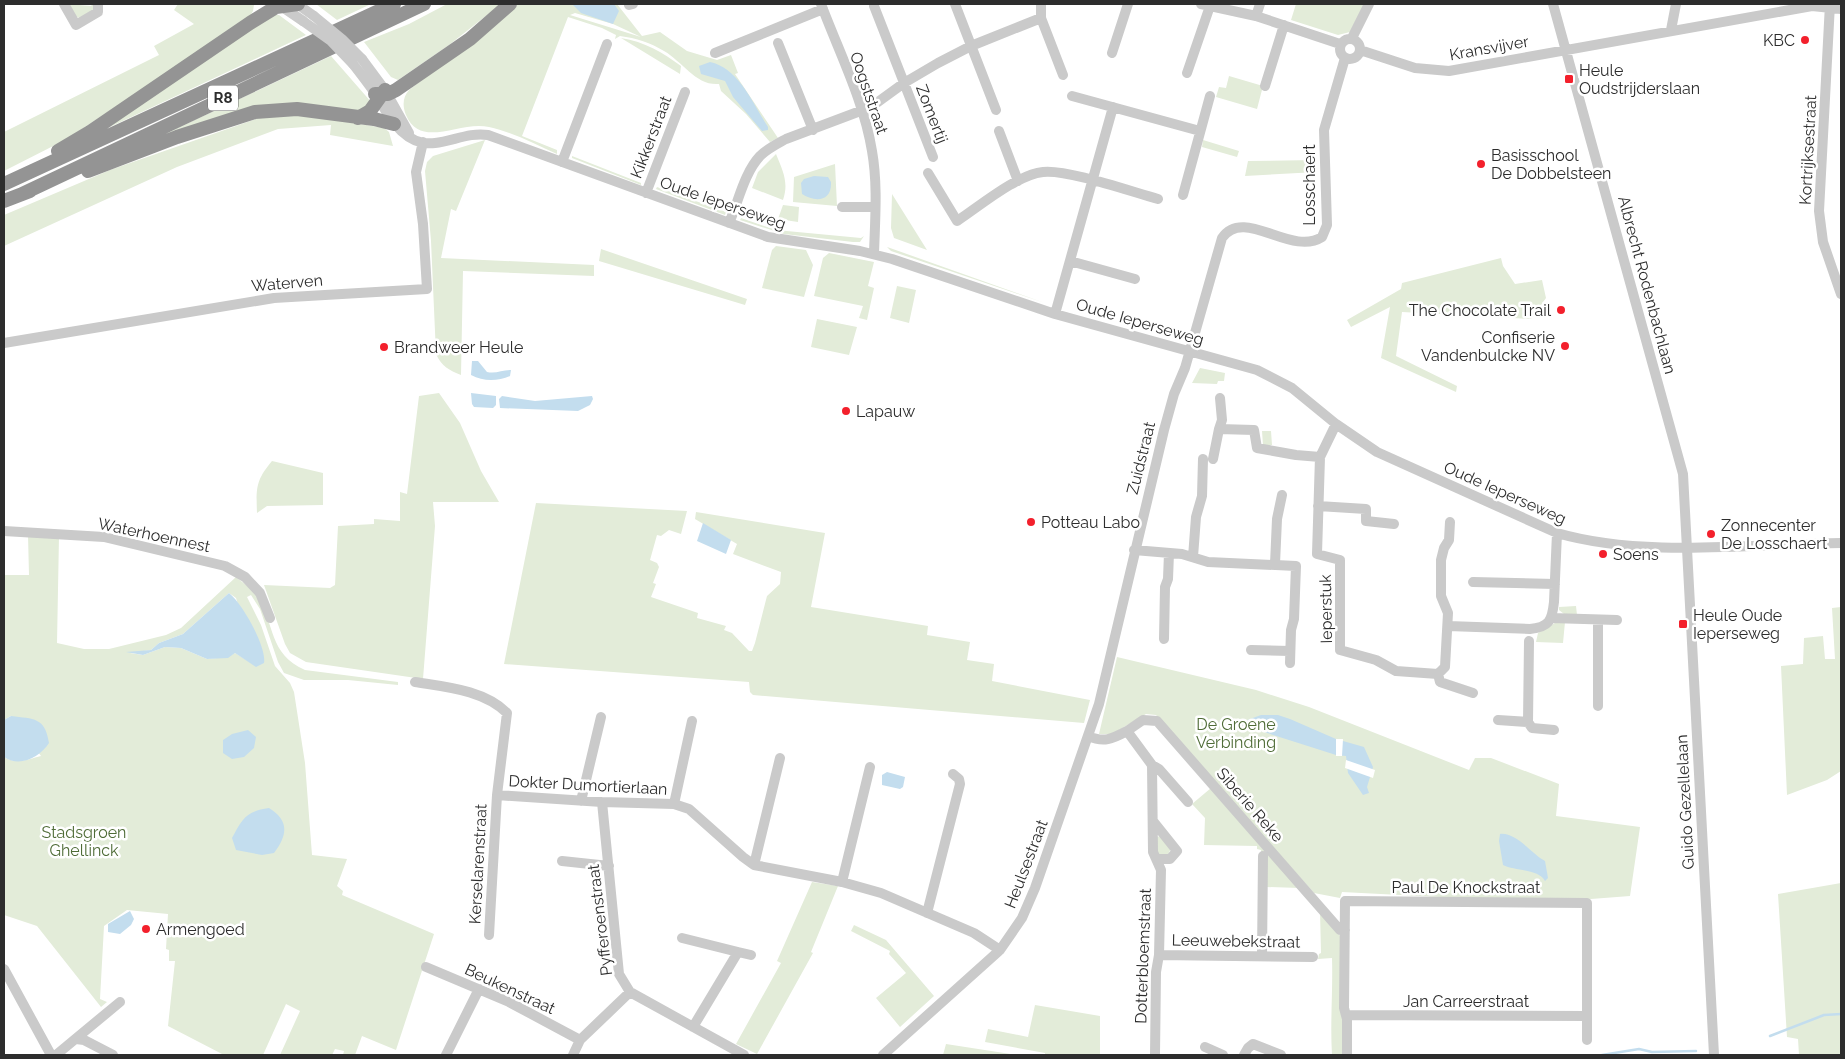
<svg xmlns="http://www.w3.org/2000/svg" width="1845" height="1059" font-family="Raleway,sans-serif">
<rect width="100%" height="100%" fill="#fff"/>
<path fill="#e3ecd9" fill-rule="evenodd" d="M 67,4 L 91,6 L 93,4 L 96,5 L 95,12 L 83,19 L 73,16 Z
M 178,4 L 254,5 L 253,11 L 249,18 L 67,139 L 4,171 L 4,132 L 159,55 L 154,46 L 194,24 L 174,10 Z
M 316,4 L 371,4 L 337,20 Z
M 447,4 L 501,4 L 449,45 L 398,80 L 391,77 L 364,42 L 409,24 Z
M 518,4 L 617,4 L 642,36 L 660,32 L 687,51 L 717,60 L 731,55 L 738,73 L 735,74 L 778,138 L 770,142 L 746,114 L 721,91 L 719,84 C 696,86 683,62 664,51 C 651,43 636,38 620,36 L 615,39 L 616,35 L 602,28 L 568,17 L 522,136 L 557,150 L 557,154 C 535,144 512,132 489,127 C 460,120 421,150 406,115 C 402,105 403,97 409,90 ZM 575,13 L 613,24 L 641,37 L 570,15 Z
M 1296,4 L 1364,4 L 1350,32 L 1338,35 L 1291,20 Z
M 272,15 L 279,15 L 306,35 L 95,134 Z
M 621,38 C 645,42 662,52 681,66 L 680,74 Z
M 331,56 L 372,103 L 362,111 L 306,105 L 118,156 Z
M 1229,76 L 1263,86 L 1257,109 L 1216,97 L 1219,87 L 1226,88 Z
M 281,115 L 307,115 L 384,128 L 389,132 L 393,146 L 330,135 L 331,125 L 278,129 L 177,167 L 4,246 L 4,215 L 110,170 L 259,118 Z
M 485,140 L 456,211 L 451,209 L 441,258 L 594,265 L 594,276 L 463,271 L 461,375 C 449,370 442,367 436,354 L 431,241 L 425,171 L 427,162 L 433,156 Z
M 1203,140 L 1239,151 L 1237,157 L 1202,147 Z
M 776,154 C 783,171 789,183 783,200 L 752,188 L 758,172 Z
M 572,156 L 641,183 L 641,185 L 572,158 Z
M 1316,160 L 1317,172 L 1245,176 L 1248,161 Z
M 835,164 L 837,206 L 793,202 L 794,177 Z
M 657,187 L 726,212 L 725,215 L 656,189 Z
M 892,194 L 927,250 L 894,238 L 891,228 Z
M 783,205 L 799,207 L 798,222 L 778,219 Z
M 741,218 L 776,230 L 861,238 L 864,236 L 860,242 L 853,242 L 784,234 L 740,220 Z
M 776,246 L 806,250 L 813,265 L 804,297 L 762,288 L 772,250 Z
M 887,247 L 890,248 L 1045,303 L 891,251 Z
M 601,249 L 747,299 L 745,305 L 599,261 Z
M 829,253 L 874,262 L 868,286 L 874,288 L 867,320 L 859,318 L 863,306 L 814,296 L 823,258 Z
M 1501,258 L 1503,266 L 1515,284 L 1542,280 L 1546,298 L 1531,319 L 1402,312 L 1396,356 L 1457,386 L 1456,392 L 1381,358 L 1390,307 L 1351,327 L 1347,320 L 1401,289 L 1402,283 Z
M 897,286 L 916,290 L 909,323 L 890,318 Z
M 817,319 L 857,327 L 849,355 L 811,347 Z
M 1200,368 L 1225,373 L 1224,381 L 1218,381 L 1217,384 L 1192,383 Z
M 439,393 L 460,423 L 481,471 L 499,502 L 433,502 L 435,526 L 423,679 L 306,662 L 290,653 L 285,644 L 264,585 L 330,588 L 335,585 L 338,526 L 374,524 L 374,519 L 400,521 L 400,492 L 407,494 L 419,396 Z
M 1262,431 L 1271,431 L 1272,445 L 1263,445 Z
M 272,461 L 323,473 L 323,505 L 267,506 L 257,513 C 256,488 256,480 272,461 Z
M 536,503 L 687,511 L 681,534 L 669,530 L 661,536 L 657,535 L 650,560 L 657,563 L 659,567 L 653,583 L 656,584 L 651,597 L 698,613 L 697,618 L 726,626 L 724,630 L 732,633 L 749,651 L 752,651 L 755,643 L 767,596 L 780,584 L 781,572 L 733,554 L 737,544 L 695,519 L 696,512 L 825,533 L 811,607 L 928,626 L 927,635 L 970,642 L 967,660 L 994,664 L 992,681 L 1090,700 L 1084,723 L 753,695 L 750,692 L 749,682 L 504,664 Z
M 28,535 L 59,536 L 57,643 L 84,649 L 109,649 L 166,635 L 181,628 L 236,577 C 243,583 251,588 256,595 C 276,624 268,654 305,670 L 398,682 L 398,685 L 348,680 L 304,680 L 284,673 L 278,662 L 260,609 L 251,595 L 247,597 L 261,625 L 275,666 L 290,683 L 294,692 L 305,763 L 312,855 L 347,859 L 337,886 L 343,891 L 342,895 L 434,934 L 396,1050 L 362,1036 L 355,1055 L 343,1055 L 344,1051 L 335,1049 L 332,1055 L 280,1055 L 300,1011 L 286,1004 L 263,1055 L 224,1055 L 168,1026 L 175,961 L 169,961 L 169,950 L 166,949 L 168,914 L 127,910 L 104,926 L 100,999 L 107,1002 L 101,1007 L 37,926 L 4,915 L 4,757 C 15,765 29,759 41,756 L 11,716 L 4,720 L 4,575 L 29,575 ZM 229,593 L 236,598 L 256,666 L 235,653 L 228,657 L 207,659 L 181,648 L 165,647 L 143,655 L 130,653 L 151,650 L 159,643 L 183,634 Z
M 1576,606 L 1577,615 L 1564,614 L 1559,610 L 1559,607 Z
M 1841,607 L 1841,771 L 1827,780 L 1787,795 L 1781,666 L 1803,664 L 1804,638 L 1823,636 L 1825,659 L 1835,659 L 1832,608 Z
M 1565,622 L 1563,643 L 1536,642 L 1538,633 L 1555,623 Z
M 1117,657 L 1256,690 L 1309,707 L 1469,770 L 1475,758 L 1491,758 L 1559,784 L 1556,816 L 1640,827 L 1630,896 L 1591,899 L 1478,899 L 1342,892 L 1340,898 L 1314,893 L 1156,715 L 1146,714 L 1112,734 L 1099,734 Z
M 1211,788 L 1300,888 L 1266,887 L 1261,850 L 1257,849 L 1257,846 L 1204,845 L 1205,818 L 1192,804 Z
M 1160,836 L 1171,849 L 1168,854 L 1159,855 L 1156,851 L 1157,837 Z
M 812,882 L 838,886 L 811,952 L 813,953 L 757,1054 L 736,1044 L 781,963 L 777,961 Z
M 1841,883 L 1841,1055 L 1799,1055 L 1798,1039 L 1787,1037 L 1778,894 Z
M 1320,911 L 1341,937 L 1343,1055 L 1332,1055 C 1330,1023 1333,991 1332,958 L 1318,959 L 1319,954 L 1321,953 Z
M 854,925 L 886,940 L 934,996 L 900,1027 L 876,998 L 906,973 L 889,954 L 890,951 L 851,931 Z
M 1035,1005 L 1100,1016 L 1100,1055 L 1045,1055 L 1045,1053 L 985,1042 L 988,1029 L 1028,1037 Z
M 946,1044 L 1017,1055 L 943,1055 Z"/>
<path fill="#c3ddee" d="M 575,4 L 614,4 L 619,11 L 613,24 L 581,13 L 573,5 Z
M 710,62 C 739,68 753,104 768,127 L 768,130 L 762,131 L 733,97 L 725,81 L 701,74 L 699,66 Z
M 814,176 L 828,177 L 831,182 C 832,201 816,203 802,194 L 801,183 L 804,179 Z
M 472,361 L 478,361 L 487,372 C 496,374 502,370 511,370 L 510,376 C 498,381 484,382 471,375 Z
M 471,393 L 496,396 L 496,405 L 493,408 L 474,407 L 472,404 Z
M 502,396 L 535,401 L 592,396 L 593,399 L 590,405 L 578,411 L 500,408 L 499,399 Z
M 703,523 L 731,540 L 726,554 L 697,541 Z
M 229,593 C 242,603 267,647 264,663 L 256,667 L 235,653 L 228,658 L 207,659 L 181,648 L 165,647 L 143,655 L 126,652 L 151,650 L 159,643 L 183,634 Z
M 1261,715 L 1278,715 L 1290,719 L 1336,739 L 1364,747 L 1373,767 L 1367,787 L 1369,793 L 1363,795 L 1348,773 L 1346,756 L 1336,755 L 1242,725 L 1242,722 Z
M 11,716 C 34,719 45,717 49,743 C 40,757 20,768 4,757 L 4,720 Z
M 248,730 L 256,737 L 254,748 L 244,757 L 232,759 L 223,753 L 223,740 L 232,734 Z
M 887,772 L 905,777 L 903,787 L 900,789 L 882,785 L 882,775 Z
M 269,808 C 289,820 288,835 274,853 L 262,855 L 236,850 L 232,838 C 242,819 246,811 269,808 Z
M 1500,834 C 1516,832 1532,854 1545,861 L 1548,878 L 1545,881 C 1539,869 1515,871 1503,865 L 1499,841 Z
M 130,911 L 134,919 L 131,925 L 120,934 L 108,932 L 108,924 Z"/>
<path fill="#fff" d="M 1336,739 L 1343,739 L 1342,756 L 1336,756 Z
M 1346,760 L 1375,770 L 1373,778 L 1345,768 Z"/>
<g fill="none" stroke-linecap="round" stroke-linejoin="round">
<path stroke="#c3ddee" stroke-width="2.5" d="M 1770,1036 L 1824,1015 L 1841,1014
M 1602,1055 L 1639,1049 L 1652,1052 L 1696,1051"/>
<path stroke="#cacaca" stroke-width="10" d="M 64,4 L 76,25 L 98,12 L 98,4
M 297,4 L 314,16
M 821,4 C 839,52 864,101 872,151 C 878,185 875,220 874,254
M 955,4 L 996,110
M 1041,4 L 1041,18 L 1063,75
M 1201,4 L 1256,16 L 1340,44
M 1553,4 L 1683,474 L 1714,1055
M 1830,4 L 1819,211 L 1823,242 L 1841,294
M 629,5 L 633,4
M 281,6 L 303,21
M 874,6 L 933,157
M 1256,16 L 1260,4
M 1671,30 L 1676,4
M 1352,38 L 1369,4
M1340 49a10 10 0 1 1 20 0a10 10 0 1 1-20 0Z
M 778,43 L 813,130
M 1360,50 L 1415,68 L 1449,71 L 1812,6 L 1841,9
M 715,53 L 823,9
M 1112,53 L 1128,4
M 362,59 L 385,90 L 409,133
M 353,64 C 360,73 367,82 374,92 C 388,114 403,147 435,143 C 453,141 470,132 488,135 L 768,237 L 860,251 L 892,259 L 1055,314 L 1257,370 L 1292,388 L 1336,424 L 1377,452 L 1557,533 C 1643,558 1751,544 1841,543
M 1187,73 L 1210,6
M 1265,86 L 1284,25
M 1072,96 L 1200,131
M 999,131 L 1018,181
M 562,162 L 607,44
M 928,173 L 957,221 C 980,206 1016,175 1043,172 C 1067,169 1132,192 1158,199
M 646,193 L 685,92
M 1183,195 L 1210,96
M 842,207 L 875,207
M 729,223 C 738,203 744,173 760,156 C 767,149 777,144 786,139 L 871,107 L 904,83 L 938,63 L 971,46 L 1041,18
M 1070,261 L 1135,279
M 1055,314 L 1113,107
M 4,343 L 274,298 L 427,289 L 423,224 L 416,172 L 423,142
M 1336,424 L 1320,457 L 1317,554 L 1340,560 L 1340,650 L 1376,660 L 1396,671 L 1438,674
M 1219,429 L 1222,420 L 1220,398
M 1213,459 L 1219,429 L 1254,430 L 1257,448 L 1296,455 L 1320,457
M 1318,506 L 1366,509 L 1366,521 L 1394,524
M 4,531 L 104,537 L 225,566 L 245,577 L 260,593 L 270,618
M 1134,550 L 1182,554 L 1208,562 L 1296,566 L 1294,619 L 1291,630 L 1290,663
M 1193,557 L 1196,517 L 1202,496 L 1203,459
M 1275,564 L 1277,519 L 1282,495
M 1473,582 L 1555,584
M 1551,618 L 1617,620
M 1448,626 L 1530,629 C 1549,627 1552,621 1554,602 L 1557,533
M 1164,639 L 1165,587 L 1168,579 L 1169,553
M 1251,650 L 1290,651
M 1438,674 L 1445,667 L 1448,613 L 1441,596 L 1441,560 L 1444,548 L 1449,540 L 1450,522
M 1438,674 L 1440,682 L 1473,693
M 415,682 C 446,687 484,690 507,713 L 497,795 L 489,935
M 1598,706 L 1598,620
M 1498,720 L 1528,722 L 1532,728 L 1554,730
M 1528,722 L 1529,641
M 1127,731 L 1143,720 L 1157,721 L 1340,930 L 1345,930
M 1088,736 C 1104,743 1112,739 1127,731 L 1152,765 L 1153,852 L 1161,870 L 1159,955 L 1156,972 L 1155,1055
M 1152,765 L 1159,769 L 1188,802
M 497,795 L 602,802 L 674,804 L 689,809 L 743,857 L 754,865 L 842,882 L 881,893 L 974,933 L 1000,950
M 581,801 L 601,717
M 602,802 L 619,974 L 630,992 L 744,1055
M 674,804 L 692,721
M 1153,821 L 1177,851 L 1170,859 L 1156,859
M 562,861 L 609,866
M 754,865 L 780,758
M 842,882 L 870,767
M 927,913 L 960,784 L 959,779 L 953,774
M 682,938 L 738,952 L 693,1027
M 738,952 L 751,955
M 1159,955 L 1313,957
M 1262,956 L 1263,856
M 426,967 L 509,1002 L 580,1040
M 4,969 L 51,1055
M 1346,1015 L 1586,1016
M 76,1039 L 84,1040 L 113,1055
M 1205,1047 L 1223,1055
M 56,1055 L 120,1002
M 446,1055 L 479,989
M 573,1055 L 580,1040 L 630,992
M 883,1055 L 1000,950 L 1022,918 L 1035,888 L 1099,704 L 1164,430 L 1174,394 L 1185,368 L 1222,238 C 1244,206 1291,257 1322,237 L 1327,225 L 1324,130 L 1345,58
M 1244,1055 L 1248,1048 L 1253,1044 L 1281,1055
M 1347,1055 L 1347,1019 L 1344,1008 L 1345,901 L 1587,903 L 1587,1040"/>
<path stroke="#949494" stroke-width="14" d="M 375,94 L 388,94 L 396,90 L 470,39 L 510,4
M 358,118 L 370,111 L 385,90
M 58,151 L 90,132 L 250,23 L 276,7 L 298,4
M 88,171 L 177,137 L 255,112 L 297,109 L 374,119 L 394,124
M 4,184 L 394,4
M 22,194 L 424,4
M 4,201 L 30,191"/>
<path stroke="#cacaca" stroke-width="10" d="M 314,16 L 342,39 L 362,59
M 303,21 L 331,41 L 353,64"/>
</g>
<g fill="#f3202c" stroke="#fff" stroke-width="2">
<circle cx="1805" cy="40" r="5"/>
<rect x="1564" y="74" width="10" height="10" rx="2.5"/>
<circle cx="1481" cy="164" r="5"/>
<circle cx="1561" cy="310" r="5"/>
<circle cx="1565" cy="346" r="5"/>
<circle cx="384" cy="347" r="5"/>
<circle cx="846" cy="411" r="5"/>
<circle cx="1031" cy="522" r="5"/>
<circle cx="1711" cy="534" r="5"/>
<circle cx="1603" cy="554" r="5"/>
<rect x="1678" y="619" width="10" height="10" rx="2.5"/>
<circle cx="146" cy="929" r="5"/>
</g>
<g text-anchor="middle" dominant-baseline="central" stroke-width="5" stroke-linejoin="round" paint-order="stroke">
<rect fill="#fff" stroke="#6c6c6c" stroke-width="1" x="208" y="85.5" width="30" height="25" rx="4"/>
<g font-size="15" font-weight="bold" fill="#2d2d2d">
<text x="223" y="98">R8</text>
</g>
<g font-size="16" fill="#2d2d2d" stroke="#fff" text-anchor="start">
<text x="1795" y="40" text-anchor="end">KBC</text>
<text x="1579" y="70">Heule<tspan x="1579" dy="18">Oudstrijderslaan</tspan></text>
<text x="1491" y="155">Basisschool<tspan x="1491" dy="18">De Dobbelsteen</tspan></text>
<text x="1551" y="310" text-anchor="end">The Chocolate Trail</text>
<text x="1555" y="337" text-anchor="end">Confiserie<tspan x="1555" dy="18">Vandenbulcke NV</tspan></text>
<text x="394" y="347">Brandweer Heule</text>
<text x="856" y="411">Lapauw</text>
<text x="1041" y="522">Potteau Labo</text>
<text x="1721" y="525">Zonnecenter<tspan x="1721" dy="18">De Losschaert</tspan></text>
<text x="1613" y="554">Soens</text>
<text x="1693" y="615">Heule Oude<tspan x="1693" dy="18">Ieperseweg</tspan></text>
<text x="156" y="929">Armengoed</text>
</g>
<g font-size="16" fill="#2d2d2d" stroke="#fff">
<text transform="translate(1489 48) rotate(-10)">Kransvijver</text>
<text transform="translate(869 93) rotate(71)">Oogststraat</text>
<text transform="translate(932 114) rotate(69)">Zomertij</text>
<text transform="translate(651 137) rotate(-69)">Kikkerstraat</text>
<text transform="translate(1808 150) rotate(-87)">Kortrijksestraat</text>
<text transform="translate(1309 185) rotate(-90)">Losschaert</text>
<text transform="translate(723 203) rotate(19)">Oude Ieperseweg</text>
<text transform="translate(287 283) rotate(-5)">Waterven</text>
<text transform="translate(1647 285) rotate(75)">Albrecht Rodenbachlaan</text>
<text transform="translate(1140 322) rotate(16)">Oude Ieperseweg</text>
<text transform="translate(1141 458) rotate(-76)">Zuidstraat</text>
<text transform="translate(1505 493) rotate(24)">Oude Ieperseweg</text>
<text transform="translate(154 535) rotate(12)">Waterhoennest</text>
<text transform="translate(1326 609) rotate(-91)">Ieperstuk</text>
<text transform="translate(588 785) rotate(3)">Dokter Dumortierlaan</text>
<text transform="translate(1685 802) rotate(-93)">Guido Gezellelaan</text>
<text transform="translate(1250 805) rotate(49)">Siberie Reke</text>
<text transform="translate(478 864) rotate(-87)">Kerselarenstraat</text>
<text transform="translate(1026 864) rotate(-69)">Heulsestraat</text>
<text x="1466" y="887">Paul De Knockstraat</text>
<text transform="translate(600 920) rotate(-97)">Pyfferoenstraat</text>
<text transform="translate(1236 941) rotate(1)">Leeuwebekstraat</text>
<text transform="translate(1143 956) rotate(-88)">Dotterbloemstraat</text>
<text transform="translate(510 989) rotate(25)">Beukenstraat</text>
<text x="1466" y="1001">Jan Carreerstraat</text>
</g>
<g font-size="16" fill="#4f6c37" stroke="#fff">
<text x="1236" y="724">De Groene<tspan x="1236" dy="18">Verbinding</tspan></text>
<text x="84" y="832">Stadsgroen<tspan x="84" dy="18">Ghellinck</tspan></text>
</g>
</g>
<rect width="1845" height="1059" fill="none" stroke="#2d2d2d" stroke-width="10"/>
</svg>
